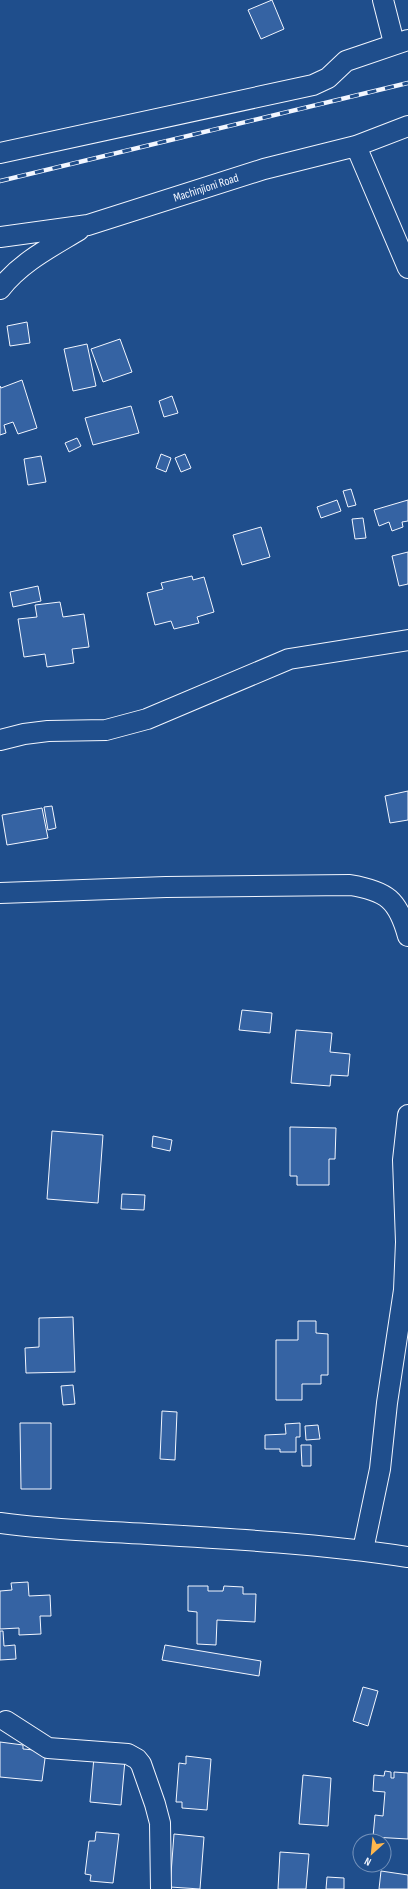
<svg xmlns="http://www.w3.org/2000/svg" width="408" height="1889" font-family="'Sofia Sans Condensed',sans-serif">
<rect width="100%" height="100%" fill="#1f4e8c"/>
<path fill="#3563a3" stroke="#f2f6ff" d="M 272,0 L 284,29 L 261,39 L 248,10 Z
M 27,322 L 30,343 L 10,346 L 7,326 Z
M 120,339 L 132,372 L 103,382 L 91,349 Z
M 87,344 L 96,386 L 73,391 L 64,349 Z
M 22,380 L 37,428 L 18,434 L 13,422 L 4,425 L 6,433 L 0,435 L 0,386 L 1,388 Z
M 172,396 L 178,413 L 164,417 L 159,401 Z
M 131,406 L 139,433 L 93,445 L 85,418 Z
M 77,438 L 81,446 L 69,452 L 65,443 Z
M 161,454 L 171,458 L 166,472 L 156,468 Z
M 185,454 L 191,468 L 181,472 L 175,458 Z
M 41,456 L 46,482 L 28,485 L 24,459 Z
M 351,489 L 356,505 L 348,507 L 343,491 Z
M 337,500 L 341,511 L 321,518 L 317,507 Z
M 408,500 L 408,521 L 402,522 L 403,527 L 392,531 L 389,522 L 379,526 L 374,510 Z
M 363,518 L 366,538 L 355,539 L 352,519 Z
M 261,527 L 270,557 L 242,565 L 233,535 Z
M 408,552 L 408,584 L 399,586 L 392,556 Z
M 192,576 L 193,580 L 204,577 L 214,612 L 197,617 L 199,623 L 174,629 L 171,621 L 155,625 L 147,593 L 163,589 L 161,583 Z
M 38,586 L 41,601 L 13,607 L 10,592 Z
M 60,602 L 63,617 L 84,614 L 89,647 L 72,649 L 74,663 L 47,667 L 45,654 L 24,657 L 18,619 L 37,617 L 35,605 Z
M 408,791 L 408,820 L 390,823 L 385,796 Z
M 52,806 L 56,828 L 48,830 L 44,807 Z
M 42,808 L 48,838 L 7,845 L 2,815 Z
M 242,1010 L 272,1013 L 270,1033 L 239,1030 Z
M 296,1030 L 332,1033 L 330,1052 L 350,1054 L 348,1076 L 331,1075 L 330,1086 L 291,1083 Z
M 290,1127 L 336,1128 L 335,1159 L 329,1159 L 329,1185 L 297,1185 L 297,1176 L 290,1176 Z
M 52,1131 L 103,1135 L 98,1203 L 47,1199 Z
M 153,1136 L 172,1140 L 170,1151 L 152,1147 Z
M 122,1194 L 145,1195 L 144,1210 L 121,1209 Z
M 73,1317 L 75,1372 L 26,1373 L 25,1348 L 39,1347 L 39,1318 Z
M 298,1321 L 316,1321 L 316,1333 L 328,1334 L 328,1375 L 321,1375 L 321,1384 L 302,1384 L 302,1400 L 276,1400 L 276,1340 L 298,1340 Z
M 73,1385 L 75,1404 L 63,1405 L 61,1386 Z
M 162,1411 L 177,1412 L 175,1460 L 160,1459 Z
M 20,1423 L 51,1423 L 51,1489 L 21,1489 Z
M 300,1423 L 300,1437 L 296,1437 L 296,1452 L 280,1452 L 280,1449 L 265,1449 L 265,1435 L 286,1434 L 285,1424 Z
M 318,1425 L 320,1439 L 306,1440 L 305,1426 Z
M 301,1445 L 311,1445 L 311,1466 L 302,1466 Z
M 28,1582 L 29,1596 L 50,1595 L 51,1616 L 40,1616 L 41,1634 L 19,1635 L 19,1628 L 0,1629 L 0,1591 L 12,1590 L 11,1583 Z
M 188,1586 L 208,1586 L 208,1591 L 223,1591 L 224,1586 L 243,1587 L 243,1594 L 256,1594 L 255,1622 L 217,1620 L 216,1645 L 197,1644 L 197,1612 L 188,1611 Z
M 0,1631 L 3,1631 L 4,1646 L 15,1645 L 16,1659 L 0,1660 Z
M 165,1645 L 261,1661 L 259,1676 L 162,1660 Z
M 363,1687 L 378,1691 L 368,1726 L 353,1721 Z
M 0,1742 L 23,1745 L 23,1749 L 46,1751 L 42,1781 L 0,1777 Z
M 186,1756 L 211,1759 L 207,1810 L 182,1808 L 182,1802 L 176,1802 L 179,1763 L 186,1764 Z
M 94,1757 L 125,1760 L 121,1805 L 90,1802 Z
M 385,1771 L 391,1772 L 391,1778 L 394,1778 L 394,1772 L 408,1773 L 408,1839 L 373,1837 L 375,1815 L 383,1816 L 385,1792 L 373,1791 L 374,1775 L 384,1776 Z
M 303,1775 L 331,1778 L 328,1826 L 299,1824 Z
M 96,1832 L 119,1834 L 113,1883 L 90,1881 L 91,1875 L 85,1874 L 89,1841 L 95,1841 Z
M 174,1834 L 204,1837 L 200,1889 L 170,1887 Z
M 280,1852 L 309,1854 L 306,1889 L 278,1889 Z
M 381,1871 L 408,1875 L 408,1889 L 379,1889 Z
M 327,1877 L 344,1878 L 344,1889 L 326,1889 Z"/>
<g fill="none" stroke-linecap="round" stroke-linejoin="round">
<g stroke="#f2f6ff" stroke-width="22">
<path id="street" d="M 383,0 L 394,43
M 356,146 L 408,268
M 0,153 L 313,85 L 328,78 L 346,61 L 408,40
M 0,237 L 88,225 L 264,169 L 356,146 L 408,126
M 0,289 C 21,262 51,247 79,230
M 0,740 L 24,734 L 48,731 L 106,730 L 147,719 L 289,659 L 408,640
M 0,893 L 166,887 L 350,885 C 387,891 398,900 408,936
M 0,1523 C 49,1530 99,1531 148,1534 C 235,1539 322,1544 408,1557
M 363,1550 L 380,1469 L 387,1403 L 404,1290 L 406,1242 L 403,1160 L 408,1115
M 6,1721 L 48,1748 L 128,1754 L 137,1759 L 141,1764 L 155,1804 L 160,1823 L 161,1889"/>
</g>
<use href="#street" stroke="#1f4e8c" stroke-width="20"/>
<g stroke="#f2f6ff" stroke-width="4.5">
<path id="rail" d="M 0,181 L 408,83"/>
</g>
<use href="#rail" stroke="#1f4e8c" stroke-width="3" stroke-dasharray="9" stroke-linecap="butt"/>
</g>
<g text-anchor="middle" dominant-baseline="central" stroke-width="3" stroke-linejoin="round" paint-order="stroke">
<g font-size="12" fill="#f2f6ff" stroke="#1f4e8c">
<text transform="translate(206 188) rotate(-18)">Machinjioni Road</text>
</g>
</g>
<g transform="translate(372 1853) rotate(207)"><circle r="19" fill="#1f4e8c" stroke="#7391ba"/>
<path d="M0-3L7 15L0 10L-7 15Z" fill="#ffb74d"/>
<text y="-6" font-size="11" font-weight="bold" text-anchor="middle" fill="#f2f6ff">N</text>
</g>
</svg>
